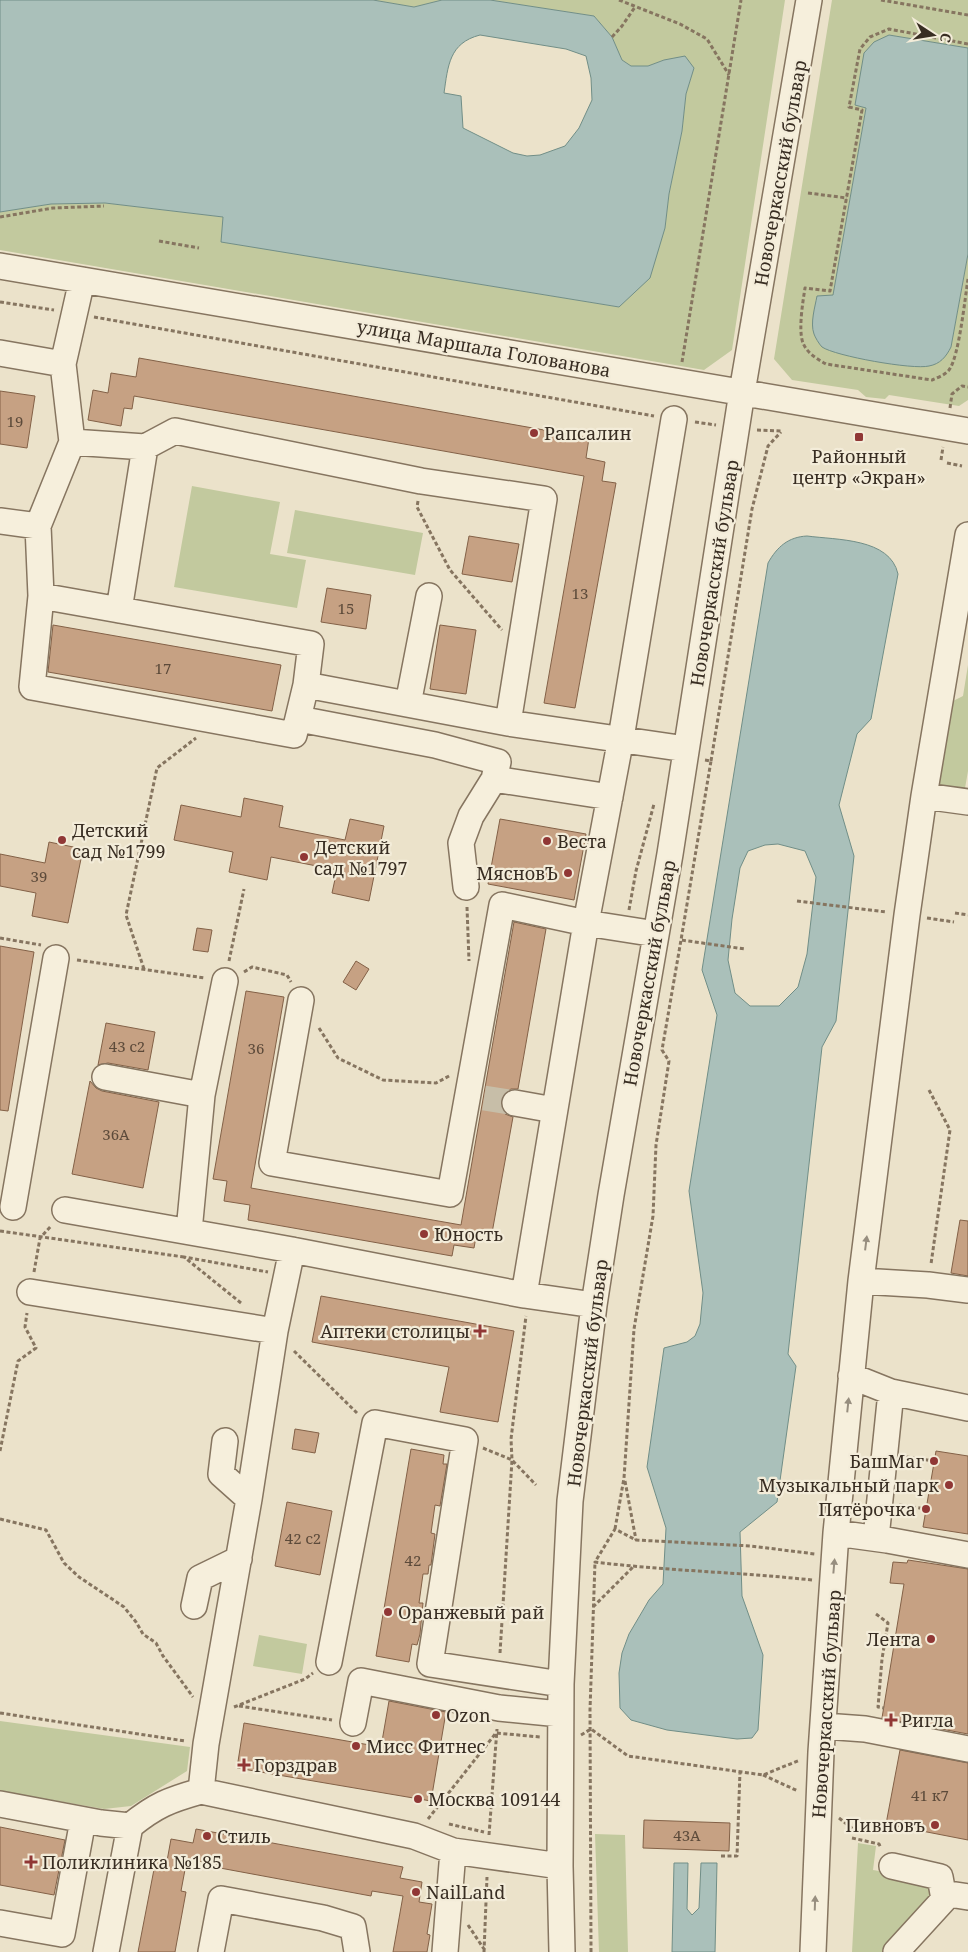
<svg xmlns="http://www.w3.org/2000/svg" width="968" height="1952" font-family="'Noto Serif',serif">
<rect width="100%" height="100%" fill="#ebe2ca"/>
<path fill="#c2c99e" d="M 373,0 L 442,0 L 414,7 Z
M 490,0 L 785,0 L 732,350 L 704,370 L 0,250 L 0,212 L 51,204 L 105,203 L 223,217 L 222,242 L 619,307 L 658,246 L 665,228 L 669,194 L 682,131 L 686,94 L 694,68 L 664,60 L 648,66 L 631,66 L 622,60 L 612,37 L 594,16 Z
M 832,0 L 968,0 L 968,48 L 889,35 L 855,105 L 866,107 L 833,296 L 817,296 L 951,347 L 968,254 L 968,400 L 959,406 L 889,395 L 885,399 L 866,397 L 858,390 L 792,380 L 774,359 Z
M 192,486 L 280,502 L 270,554 L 306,560 L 297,608 L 174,587 Z
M 295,510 L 423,533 L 415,575 L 287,553 Z
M 968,665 L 968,771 L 964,794 L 937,791 L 951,702 L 963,696 Z
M 259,1635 L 307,1644 L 302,1674 L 253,1666 Z
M 0,1721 L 190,1747 L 187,1771 L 131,1806 L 104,1809 L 0,1791 Z
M 595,1834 L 625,1835 L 628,1952 L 599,1952 Z
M 858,1843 L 876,1846 L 873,1870 L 927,1879 L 937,1891 L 887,1952 L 852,1952 Z"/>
<path fill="#aac0ba" stroke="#718e87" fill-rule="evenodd" d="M 0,0 L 373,0 L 414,7 L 442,0 L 490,0 L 594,16 L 612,37 L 622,60 L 631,66 L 648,66 L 664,60 L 685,56 L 694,68 L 686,94 L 682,131 L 669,194 L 665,228 L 650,278 L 619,307 L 221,242 L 223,217 L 105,203 L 51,204 L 0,212 ZM 480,35 L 566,49 L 586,56 L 591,78 L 592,100 L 579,128 L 565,146 L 540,155 L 527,156 L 513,153 L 463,128 L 461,96 L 444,93 C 448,66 449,43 480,35 Z
M 889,35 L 968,48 L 968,254 L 951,347 C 946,357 940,364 929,366 C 913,370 835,356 822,347 C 819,344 815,337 814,334 C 810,323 815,307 817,296 L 833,295 L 866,108 L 855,105 L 864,53 L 874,42 Z
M 807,536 C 837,540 890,538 898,574 L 871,719 L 857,734 L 839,805 L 854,856 L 836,1021 L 822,1047 L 788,1354 L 796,1366 L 777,1502 L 740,1532 L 742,1596 L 763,1655 L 758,1730 L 752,1738 L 737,1739 L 667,1730 L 631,1720 L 620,1708 L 619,1673 L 622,1653 L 629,1634 L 649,1600 L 663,1584 L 666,1528 L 647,1467 L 664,1348 L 687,1342 L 695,1336 L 700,1324 L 703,1293 L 689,1191 L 717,1015 L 702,970 L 768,563 C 777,547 788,537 807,536 ZM 778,844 L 805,851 L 816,877 L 807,954 L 798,987 L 779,1006 L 750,1006 L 735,993 L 728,960 L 732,919 L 740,868 L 748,851 L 765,845 Z
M 674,1863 L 688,1863 L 687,1909 L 692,1915 L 699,1908 L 701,1863 L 717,1863 L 715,1952 L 672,1952 Z"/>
<path fill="#c6a183" stroke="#836147" d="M 139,358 L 589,438 L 586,458 L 605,462 L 602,481 L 616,483 L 575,708 L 544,703 L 584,476 L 134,396 L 132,409 L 124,408 L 121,426 L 88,420 L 93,390 L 108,393 L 111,373 L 136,377 Z
M 0,391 L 35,396 L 27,448 L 0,444 Z
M 469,536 L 519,544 L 512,582 L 462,574 Z
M 327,588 L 371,595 L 366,629 L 321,622 Z
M 53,625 L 281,665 L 272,711 L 48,672 Z
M 440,625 L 476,630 L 466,694 L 430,689 Z
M 244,798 L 283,806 L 279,827 L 345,840 L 350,819 L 384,826 L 369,901 L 332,893 L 337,870 L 271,857 L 267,880 L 229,872 L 233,852 L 174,840 L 181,805 L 241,817 Z
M 500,819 L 586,834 L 574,900 L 488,884 Z
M 49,842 L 83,849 L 68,923 L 32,916 L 36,893 L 0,886 L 0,854 L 45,863 Z
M 514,922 L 546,929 L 518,1089 L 511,1089 L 504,1093 L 501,1101 L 502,1108 L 505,1114 L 513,1117 L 492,1233 L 477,1231 L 474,1248 L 454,1245 L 452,1256 L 248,1220 L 250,1205 L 224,1201 L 227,1181 L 213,1179 L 246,991 L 284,997 L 251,1188 L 461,1225 Z
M 197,928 L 212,930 L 208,952 L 193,950 Z
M 0,946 L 34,952 L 8,1111 L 0,1110 Z
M 356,961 L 369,969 L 356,990 L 343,982 Z
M 106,1023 L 155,1032 L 148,1070 L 108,1063 L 98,1065 Z
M 90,1081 L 96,1088 L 102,1091 L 159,1102 L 143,1188 L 72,1174 Z
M 960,1220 L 968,1221 L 968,1276 L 951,1273 Z
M 321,1296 L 514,1331 L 498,1422 L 440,1412 L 449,1367 L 312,1342 Z
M 295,1429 L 319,1433 L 315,1453 L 292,1449 Z
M 411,1449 L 444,1455 L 443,1464 L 447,1464 L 440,1506 L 435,1505 L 431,1533 L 435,1534 L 431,1565 L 429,1565 L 428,1574 L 423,1574 L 419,1603 L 423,1603 L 420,1634 L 417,1645 L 412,1644 L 409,1662 L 376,1656 Z
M 936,1451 L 968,1456 L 968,1534 L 923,1527 Z
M 287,1502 L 332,1511 L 320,1575 L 275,1566 Z
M 908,1560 L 968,1569 L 968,1734 L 882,1718 L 904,1584 L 890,1583 L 893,1562 L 907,1563 Z
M 389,1701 L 446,1712 L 431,1801 L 237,1768 L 244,1723 L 381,1747 Z
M 900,1750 L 968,1763 L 968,1840 L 886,1824 Z
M 644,1820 L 730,1823 L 729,1851 L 643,1848 Z
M 0,1827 L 65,1840 L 54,1895 L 0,1885 Z
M 196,1829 L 403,1867 L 400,1878 L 422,1882 L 419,1902 L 432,1904 L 427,1934 L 430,1935 L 427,1952 L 393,1952 L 403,1896 L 372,1891 L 371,1896 L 220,1868 L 220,1865 L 187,1859 L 181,1891 L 186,1892 L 175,1952 L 138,1952 L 156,1859 L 167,1861 L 171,1839 L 193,1843 Z"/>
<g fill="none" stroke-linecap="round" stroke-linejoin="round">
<path stroke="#c7bea8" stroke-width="25" stroke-dasharray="25 12" stroke-linecap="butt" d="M 484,1098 L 515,1103"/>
<g stroke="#867560" stroke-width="28">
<path id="minor" d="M 0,266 L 968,431
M 82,280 L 63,364 L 72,442 L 38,526 L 41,596 L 311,644 L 306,685 L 508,723
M 0,353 L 63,364
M 72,442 L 145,447 L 175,431 L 421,481 L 544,499 L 508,723 L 686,749
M 0,521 L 38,526
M 41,596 L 32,687 L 294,735 L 306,685
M 119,610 L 145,447
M 408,704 L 429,596
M 299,719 L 435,745 L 498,762 L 494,779 L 471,816 L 461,843 L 466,887
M 494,779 L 610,797
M 924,796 L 968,802
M 301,1000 L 272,1163 L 450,1194 L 502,905 L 586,923 L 656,934
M 105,1077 L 202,1095
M 515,1103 L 554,1110
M 13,1207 L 56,958
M 65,1210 L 292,1250 L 524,1295 L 594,1305
M 189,1231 L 202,1095 L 225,981
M 292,1250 L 275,1331 L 249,1499 L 206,1744 L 201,1791 L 414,1836 L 453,1851 L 560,1866
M 861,1281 L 928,1285 L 968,1290
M 30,1292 L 275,1331
M 524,1295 L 586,923 L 621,738 L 674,419
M 851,1376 L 891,1392 L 968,1408
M 225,1441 L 221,1474 L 249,1499
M 836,1533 L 887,1540 L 968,1555
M 876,1538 L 891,1392
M 194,1606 L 200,1578 L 239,1559
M 329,1662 L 375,1423 L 465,1440 L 430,1664 L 561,1684
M 353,1723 L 361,1681 L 499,1708 L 560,1714
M 824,1726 L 865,1729 L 968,1749
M 0,1804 L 101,1823 L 130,1826
M 892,1866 L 940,1877 L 944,1899
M 0,1923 L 62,1934 L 83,1820
M 106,1952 L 130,1826 C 156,1805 169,1800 201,1791
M 211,1952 L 221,1899 L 323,1918 L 353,1927 L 357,1952
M 445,1952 L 453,1851
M 562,1952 L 560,1866 L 561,1684 L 570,1501 L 594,1305 L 611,1195 L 670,854 L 742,392 L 809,0
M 813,1952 L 821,1752 L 836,1533 L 861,1281 L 907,915 L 924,796 L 968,535
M 896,1952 L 949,1894 L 968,1897"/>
</g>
<path stroke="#867560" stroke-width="3" stroke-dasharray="4 2.5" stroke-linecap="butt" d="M 619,0 L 680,24 L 707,39 L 729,75
M 881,0 L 968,15
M 612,37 L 622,26 L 635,7
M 968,44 L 889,29 L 870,37 L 860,49 L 849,107 L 862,110 L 830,291 L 805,288 C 803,301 798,330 803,343 C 807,353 817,359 826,364 L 932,380 C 937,378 945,375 949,370 C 959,357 965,298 968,279
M 808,193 L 847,198
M 0,217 L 53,208 L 104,206
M 159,241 L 199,248
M 0,302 L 54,310
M 94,317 L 654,416
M 682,362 L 741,0
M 950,408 L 952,394 L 962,386 L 968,387
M 695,422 L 716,425
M 757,430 L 781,431
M 941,460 L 943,447
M 947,463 L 962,466
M 418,501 L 417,507 L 450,570 L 502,630
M 705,760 L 711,761 L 681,940 L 745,949
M 711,761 L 752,509 L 768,446 L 781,432
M 797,901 L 886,912
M 467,907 L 469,961
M 629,910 L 636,871 L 654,804
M 955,913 L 968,915
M 927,918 L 954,922
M 0,938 L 41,945
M 77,960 L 205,978
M 229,961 L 244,889
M 144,969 L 126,915 L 157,768 L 196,738
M 244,972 L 252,967 L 287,975 L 291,982
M 319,1028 L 338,1058 L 383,1080 L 436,1083 L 451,1075
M 929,1090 L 950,1130 L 931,1264
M 0,1231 L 184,1257
M 34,1272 L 40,1238 L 51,1226
M 241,1303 L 184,1257 L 268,1272
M 294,1351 L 357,1413
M 483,1448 L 512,1460 L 536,1485
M 0,1451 L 18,1361 L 36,1348 L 25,1327 L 27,1313
M 906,1457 L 934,1461
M 625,1481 L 636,1540
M 899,1505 L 926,1509
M 0,1519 L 46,1530 L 64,1563 L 79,1577 L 124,1607 L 136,1622 L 143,1634 L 156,1643 L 163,1656 L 193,1697
M 615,1529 L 624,1478 L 634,1329 L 653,1216 L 656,1145 L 669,1061 L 662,1050 L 681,940
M 812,1580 C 739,1572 667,1571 595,1562 L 615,1529 L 636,1540 L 751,1546 L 815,1554
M 593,1607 L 633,1567
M 876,1614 L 888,1623 L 882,1659 L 878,1707 L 884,1708
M 500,1653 L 512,1460 L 511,1439 L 526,1316
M 239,1706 L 332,1720
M 234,1707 L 305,1679 L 313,1673
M 0,1713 L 185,1741
M 581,1735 L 591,1729 L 628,1756 L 763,1775 L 800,1760
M 763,1775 L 798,1791
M 839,1818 L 853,1829
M 428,1819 L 496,1733 L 540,1737
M 449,1824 L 484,1832
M 489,1835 L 497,1729
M 852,1838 L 879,1844 L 881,1848
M 721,1856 L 737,1856 L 740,1771
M 468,1925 L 486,1952
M 484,1952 L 487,1877
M 591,1952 L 590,1710 L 595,1562"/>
<use href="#minor" stroke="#f6efdc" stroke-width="25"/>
</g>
<defs><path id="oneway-solid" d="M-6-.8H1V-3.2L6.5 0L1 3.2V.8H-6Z" transform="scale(1.25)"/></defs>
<g fill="#978e7f">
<use href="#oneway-solid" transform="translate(866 1243) rotate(-83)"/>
<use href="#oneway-solid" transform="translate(848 1405) rotate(-84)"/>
<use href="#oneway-solid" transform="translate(834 1566) rotate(-85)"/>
<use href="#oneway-solid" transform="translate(815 1903) rotate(-88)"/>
</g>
<g fill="#903735" stroke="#f3ecd9" stroke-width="2">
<circle cx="534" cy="433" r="5"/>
<rect x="854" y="432" width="10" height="10" rx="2.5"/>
<circle cx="62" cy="840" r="5"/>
<circle cx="547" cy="841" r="5"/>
<circle cx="304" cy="857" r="5"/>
<circle cx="568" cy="873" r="5"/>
<circle cx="424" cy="1234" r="5"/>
<path d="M477.5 1323.5h5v5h5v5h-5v5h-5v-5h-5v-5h5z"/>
<circle cx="934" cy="1461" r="5"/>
<circle cx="949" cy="1485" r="5"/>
<circle cx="926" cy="1509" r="5"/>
<circle cx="388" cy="1612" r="5"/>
<circle cx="931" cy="1639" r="5"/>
<circle cx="436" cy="1715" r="5"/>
<path d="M888.5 1712.5h5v5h5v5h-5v5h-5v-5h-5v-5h5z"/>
<circle cx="356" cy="1746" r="5"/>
<path d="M241.5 1757.5h5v5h5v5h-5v5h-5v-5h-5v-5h5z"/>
<circle cx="418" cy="1799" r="5"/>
<circle cx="935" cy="1825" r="5"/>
<circle cx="207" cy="1836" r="5"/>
<path d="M28.5 1854.5h5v5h5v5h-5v5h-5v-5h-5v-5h5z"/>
<circle cx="416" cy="1892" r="5"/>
</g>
<g text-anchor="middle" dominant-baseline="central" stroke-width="4.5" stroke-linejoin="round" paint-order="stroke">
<g font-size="15" fill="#5c4a3a">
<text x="15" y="421">19</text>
<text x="580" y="593">13</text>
<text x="346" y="608">15</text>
<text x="163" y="668">17</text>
<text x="39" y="876">39</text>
<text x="127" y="1046">43 с2</text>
<text x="256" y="1048">36</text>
<text x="116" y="1134">36А</text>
<text x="303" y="1538">42 с2</text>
<text x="413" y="1560">42</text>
<text x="930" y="1795">41 к7</text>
<text x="687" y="1835">43А</text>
</g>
<g font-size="18" fill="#382d22" stroke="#f3ecd9">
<text transform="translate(780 173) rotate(-80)">Новочеркасский бульвар</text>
<text transform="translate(484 348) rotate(10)">улица Маршала Голованова</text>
<text transform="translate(714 573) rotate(-81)">Новочеркасский бульвар</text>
<text transform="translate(649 973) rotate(-80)">Новочеркасский бульвар</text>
<text transform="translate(587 1373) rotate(-83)">Новочеркасский бульвар</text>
<text transform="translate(826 1704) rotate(-86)">Новочеркасский бульвар</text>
</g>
<g font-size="18" fill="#382d22" stroke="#f3ecd9" text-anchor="start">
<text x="544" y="433">Рапсалин</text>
<text x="859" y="456" text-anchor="middle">Районный<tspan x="859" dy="21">центр «Экран»</tspan></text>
<text x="72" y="830">Детский<tspan x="72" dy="21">сад №1799</tspan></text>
<text x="557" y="841">Веста</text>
<text x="314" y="847">Детский<tspan x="314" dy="21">сад №1797</tspan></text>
<text x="558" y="873" text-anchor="end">МясновЪ</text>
<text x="434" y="1234">Юность</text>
<text x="470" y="1331" text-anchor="end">Аптеки столицы</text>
<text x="924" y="1461" text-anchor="end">БашМаг</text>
<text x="939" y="1485" text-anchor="end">Музыкальный парк</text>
<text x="916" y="1509" text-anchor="end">Пятёрочка</text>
<text x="398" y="1612">Оранжевый рай</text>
<text x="921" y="1639" text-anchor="end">Лента</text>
<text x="446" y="1715">Ozon</text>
<text x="901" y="1720">Ригла</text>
<text x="366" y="1746">Мисс Фитнес</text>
<text x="254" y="1765">Горздрав</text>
<text x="428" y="1799">Москва 109144</text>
<text x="925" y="1825" text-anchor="end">Пивновъ</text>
<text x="217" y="1836">Стиль</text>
<text x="42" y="1862">Поликлиника №185</text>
<text x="426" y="1892">NailLand</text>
</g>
</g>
<g transform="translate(933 35) rotate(102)" stroke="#f3ecd9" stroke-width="4" paint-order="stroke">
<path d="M0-4L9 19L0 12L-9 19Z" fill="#382d22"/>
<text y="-8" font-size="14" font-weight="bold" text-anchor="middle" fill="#382d22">С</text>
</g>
</svg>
